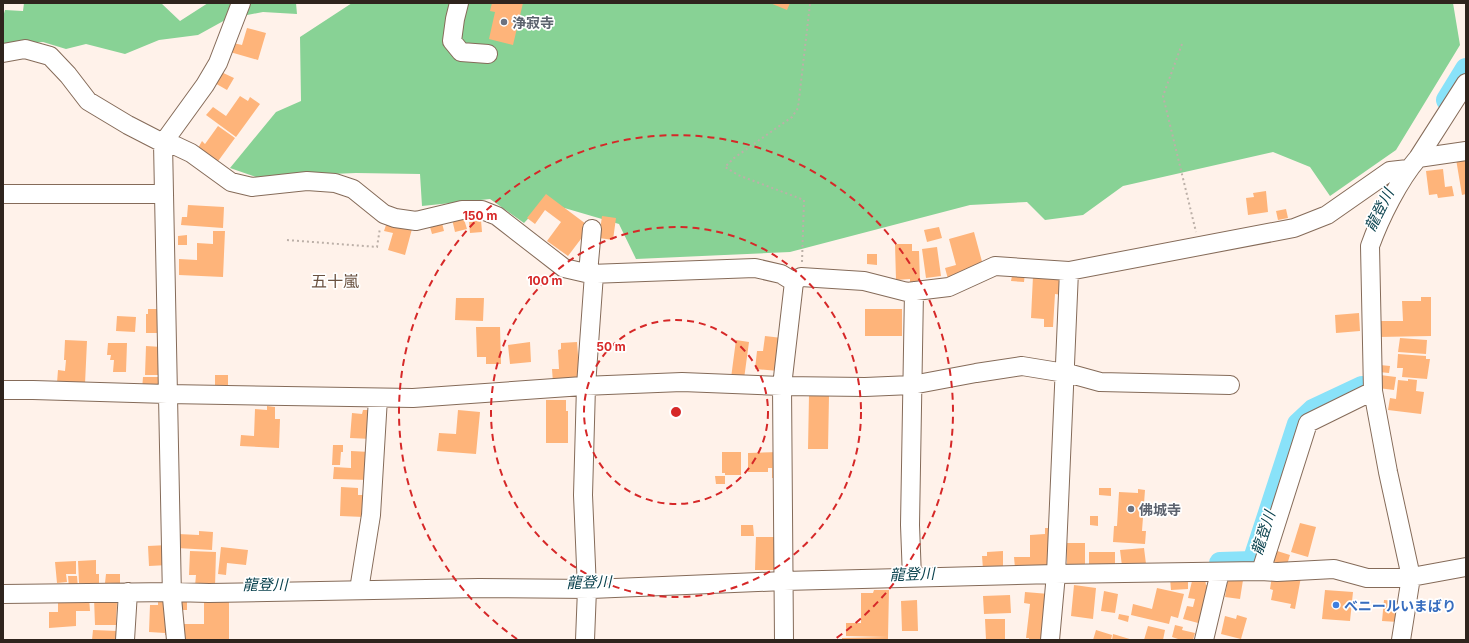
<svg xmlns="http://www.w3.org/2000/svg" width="1469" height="643" font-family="Inter,'Noto Sans JP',sans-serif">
<rect width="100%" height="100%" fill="#fff2ea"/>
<path fill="#88d295" d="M 24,3 L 161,3 L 180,21 L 208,3 L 296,3 L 297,14 L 263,12 L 227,19 L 198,35 L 159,40 L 125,54 L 86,44 L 66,49 L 43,42 L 3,45 L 3,17 L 5,10 L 23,11 Z
M 352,3 L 1453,3 L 1460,45 L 1396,150 L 1330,196 L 1310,167 L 1273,152 L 1123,186 L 1083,215 L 1045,220 L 1027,202 L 970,205 L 790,252 L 636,259 L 619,224 L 544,202 L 524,223 L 490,199 L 422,206 L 420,174 L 356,173 L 256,177 L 230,168 L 276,112 L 301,101 L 300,37 Z"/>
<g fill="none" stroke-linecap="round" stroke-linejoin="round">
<path stroke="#89e2f9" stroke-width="22" d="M 1447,100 L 1466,69
M 1220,563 L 1253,562 L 1298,424 L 1313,410 L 1362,387"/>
</g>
<path fill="#feb47a" d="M 492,3 L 523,3 L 513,45 L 489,39 L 495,12 L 490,11 Z
M 770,3 L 790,3 L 787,10 Z
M 247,28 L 266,33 L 258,60 L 230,52 L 233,43 L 242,45 Z
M 219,71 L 234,78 L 227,90 L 213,82 Z
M 240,96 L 248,101 L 250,97 L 260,104 L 236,137 L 206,115 L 213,107 L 226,116 Z
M 218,126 L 235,138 L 216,164 L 197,150 L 202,141 L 205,144 Z
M 1466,157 L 1466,194 L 1462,195 L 1456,159 Z
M 1443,169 L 1445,187 L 1452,186 L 1454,196 L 1438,198 L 1437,194 L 1429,195 L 1426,171 Z
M 1266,191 L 1268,212 L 1248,215 L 1246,198 L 1254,197 L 1253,193 Z
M 546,194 L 590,227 L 568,256 L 547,241 L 561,222 L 545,210 L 535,224 L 527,218 Z
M 188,205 L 224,207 L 223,228 L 181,225 L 182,217 L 187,217 Z
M 1286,209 L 1288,218 L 1278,220 L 1276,211 Z
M 463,216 L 467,229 L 455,232 L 452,219 Z
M 602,216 L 616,218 L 613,240 L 599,238 Z
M 481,220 L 482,232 L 470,233 L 469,222 Z
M 387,222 L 412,229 L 405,255 L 388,250 L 393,233 L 384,231 Z
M 442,223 L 444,231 L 432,234 L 430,227 Z
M 939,227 L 942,238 L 927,242 L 924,230 Z
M 213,231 L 225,231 L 223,277 L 179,275 L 179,259 L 197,260 L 197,243 L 213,244 Z
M 974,232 L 984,269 L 948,279 L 945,268 L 956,265 L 949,239 Z
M 187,235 L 187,245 L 178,245 L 178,236 Z
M 895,244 L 912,244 L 912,251 L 919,251 L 920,283 L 910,283 L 910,279 L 896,280 Z
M 937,247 L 941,276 L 926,278 L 922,249 Z
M 867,254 L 877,254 L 877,265 L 867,264 Z
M 1013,271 L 1025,273 L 1024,282 L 1011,281 Z
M 1033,276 L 1063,277 L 1062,295 L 1055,294 L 1053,327 L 1044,327 L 1044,319 L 1031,318 Z
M 1421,297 L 1431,297 L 1431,336 L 1378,337 L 1378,321 L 1403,321 L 1402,301 L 1421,301 Z
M 456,298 L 484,298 L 483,321 L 455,320 Z
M 148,309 L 161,309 L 162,333 L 146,333 L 146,314 L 148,314 Z
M 865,309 L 902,309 L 902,336 L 865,336 Z
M 1359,313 L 1360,331 L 1336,333 L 1335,315 Z
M 117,316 L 136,317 L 135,332 L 116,331 Z
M 476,327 L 500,327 L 501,364 L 486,364 L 486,357 L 477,357 Z
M 765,336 L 782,338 L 778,371 L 755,369 L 757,351 L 763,351 Z
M 1400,338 L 1427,340 L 1426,354 L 1398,352 Z
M 65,340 L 87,341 L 85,384 L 57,383 L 58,370 L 65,371 L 66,360 L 64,360 Z
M 736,340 L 749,342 L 744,379 L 731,378 Z
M 530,342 L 531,362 L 510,364 L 508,345 Z
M 577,342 L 580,381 L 553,383 L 552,369 L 559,369 L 558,350 L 561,349 L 561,343 Z
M 108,343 L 127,343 L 126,372 L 113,372 L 114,360 L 110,360 L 111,355 L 107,355 Z
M 146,346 L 162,347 L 161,375 L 145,375 Z
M 1398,354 L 1426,356 L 1426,359 L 1430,359 L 1427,379 L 1402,377 L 1403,368 L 1397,368 Z
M 1380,365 L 1390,366 L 1389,373 L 1379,372 Z
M 215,375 L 228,375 L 228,390 L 215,390 Z
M 1380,375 L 1396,377 L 1394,390 L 1378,388 Z
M 143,377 L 164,377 L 164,391 L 142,390 Z
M 1408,379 L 1417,380 L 1416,391 L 1424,392 L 1421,414 L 1388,410 L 1390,398 L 1396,399 L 1398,380 L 1408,381 Z
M 809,395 L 829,396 L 828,449 L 808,449 Z
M 546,400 L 566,400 L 566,411 L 568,411 L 568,443 L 546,443 Z
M 267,406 L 275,407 L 275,419 L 280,419 L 279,448 L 240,446 L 241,435 L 254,436 L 255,409 L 267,410 Z
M 363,410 L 374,410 L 372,439 L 350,438 L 352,413 L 362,414 Z
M 458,410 L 480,412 L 476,454 L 437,451 L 439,433 L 456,434 Z
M 333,445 L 343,445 L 343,452 L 341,452 L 340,465 L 332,465 Z
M 351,451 L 370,452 L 369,480 L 333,479 L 334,467 L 351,468 Z
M 722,452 L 741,452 L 741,475 L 725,475 L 725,473 L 722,473 Z
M 779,452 L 779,478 L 772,478 L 772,468 L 768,468 L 768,472 L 748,472 L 748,453 Z
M 715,476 L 725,476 L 725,484 L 716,484 Z
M 341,487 L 358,488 L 358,495 L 365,495 L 364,517 L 340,516 Z
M 1099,488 L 1111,488 L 1111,496 L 1099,495 Z
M 1138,489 L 1145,490 L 1142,531 L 1146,531 L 1145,544 L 1113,542 L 1114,526 L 1117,526 L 1119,492 L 1138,493 Z
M 1090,516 L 1098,516 L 1098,526 L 1090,525 Z
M 1300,523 L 1316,527 L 1308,557 L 1291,552 Z
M 741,525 L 753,525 L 754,536 L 741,536 Z
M 1045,528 L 1052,528 L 1053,546 L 1048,546 L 1048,555 L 1051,567 L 1015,568 L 1014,557 L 1030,557 L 1030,535 L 1045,534 Z
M 199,531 L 213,532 L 212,550 L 177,548 L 178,534 L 199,535 Z
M 756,537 L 776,537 L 776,570 L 755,570 Z
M 1067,543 L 1085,543 L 1085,567 L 1067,566 Z
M 168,545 L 168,565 L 149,566 L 148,546 Z
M 221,547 L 248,550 L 246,565 L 227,563 L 226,575 L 218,574 Z
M 1144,548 L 1146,564 L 1122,566 L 1120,550 Z
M 1274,550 L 1290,555 L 1286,568 L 1267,568 Z
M 190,551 L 216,552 L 215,587 L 195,586 L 196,575 L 189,575 Z
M 1003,551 L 1003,568 L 983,569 L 982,556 L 987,556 L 987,552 Z
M 1089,552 L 1115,552 L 1115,565 L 1089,565 Z
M 96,560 L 96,574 L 99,574 L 99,583 L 79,583 L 78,561 Z
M 76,561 L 76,574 L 66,574 L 67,582 L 57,583 L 55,562 Z
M 106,574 L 120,574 L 120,583 L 105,583 Z
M 68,576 L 77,576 L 78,588 L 69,588 Z
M 1272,576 L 1301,577 L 1295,609 L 1290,608 L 1291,604 L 1271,600 L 1273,590 L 1270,589 Z
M 1188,577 L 1188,589 L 1171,590 L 1170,578 Z
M 1228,578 L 1243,580 L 1240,599 L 1225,597 Z
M 1205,579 L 1206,585 L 1211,586 L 1202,624 L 1183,619 L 1187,606 L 1193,607 L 1195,599 L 1188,598 L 1192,581 Z
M 1074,585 L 1096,588 L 1093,619 L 1071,616 Z
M 1157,588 L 1184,594 L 1178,618 L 1171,616 L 1169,624 L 1131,615 L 1133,604 L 1152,609 Z
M 874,590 L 889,590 L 888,637 L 846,636 L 846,623 L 861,623 L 861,593 L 873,593 Z
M 1325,590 L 1353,592 L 1350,621 L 1322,619 Z
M 1104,591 L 1118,594 L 1115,613 L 1101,611 Z
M 1025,592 L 1049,594 L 1044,640 L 1029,640 L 1029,638 L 1026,638 L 1030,604 L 1024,603 Z
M 1010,595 L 1011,613 L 984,614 L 983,596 Z
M 89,597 L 90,611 L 76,611 L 76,626 L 49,628 L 49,612 L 58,612 L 58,598 Z
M 158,597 L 171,597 L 173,635 L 165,635 L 165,633 L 149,632 L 150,605 L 158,605 Z
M 229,597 L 229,640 L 183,640 L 182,624 L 204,624 L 204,601 Z
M 94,598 L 111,598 L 111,603 L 117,603 L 116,625 L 95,625 Z
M 181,600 L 187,600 L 187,610 L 181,610 Z
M 917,600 L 918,631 L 902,631 L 901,601 Z
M 1384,600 L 1399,601 L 1398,622 L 1382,621 Z
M 1119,614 L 1129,616 L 1128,622 L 1118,619 Z
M 1237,615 L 1247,618 L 1241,639 L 1221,634 L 1225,616 L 1236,619 Z
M 985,619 L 1005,619 L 1005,640 L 986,640 Z
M 1175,625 L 1183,627 L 1182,630 L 1195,633 L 1193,640 L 1181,640 L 1172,637 Z
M 1148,626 L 1165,630 L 1163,640 L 1144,640 Z
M 93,630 L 118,631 L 118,640 L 92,640 Z
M 1096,630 L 1112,635 L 1111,640 L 1093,640 Z
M 1113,634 L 1133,640 L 1112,640 Z
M 888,637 L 888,640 L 842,640 L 842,638 Z"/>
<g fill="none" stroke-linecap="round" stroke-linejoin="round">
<g stroke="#856b59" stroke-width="20">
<path id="minor" d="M 459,3 L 455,19 L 452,41 L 461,52 L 488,54
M 3,53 L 25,49 L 50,56 L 68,75 L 88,101 L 128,125 L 163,143 L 174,145 L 191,153 L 231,182 L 252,187 L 307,181 L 335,183 L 353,189 L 384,214 L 395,218 L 416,221 L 462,210 L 482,210 L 497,216 L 564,268 L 590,274 L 755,268 L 781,274 L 794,282
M 1418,158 L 1466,151
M 3,194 L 164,194
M 588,273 L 592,229
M 3,390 L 33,390 L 167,394 L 413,398 L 583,386 L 682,382 L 782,386 L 865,387 L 912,385 L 976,373 L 1022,366 L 1071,374 L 1100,382 L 1230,385
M 1373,391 L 1388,472 L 1411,577 L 1401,640
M 1261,571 L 1308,423 L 1373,391 L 1370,246 C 1380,218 1399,180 1418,158 L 1466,83
M 912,578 L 910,525 L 914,291
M 359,590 L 371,515 L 378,398
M 3,594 L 172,592 L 209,593 L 479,588 L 591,589 L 784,581 L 1056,574 L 1261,571 L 1277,572 L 1334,569 L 1367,578 L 1406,578 L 1466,567
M 125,640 L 128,592
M 176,640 L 172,598 L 163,143 L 205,85 L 218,63 L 241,3
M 585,640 L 587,589 L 583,495 L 586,386 L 594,274
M 784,640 L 782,386 L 794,282 L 801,277 L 864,281 L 907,292 L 949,287 L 995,266 L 1069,271 L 1294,228 L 1327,215 L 1390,171 L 1408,169
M 1050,640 L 1056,574 L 1069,271
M 1204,640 L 1220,572"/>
</g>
<path stroke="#bcb0a8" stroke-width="2" stroke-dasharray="2 3" stroke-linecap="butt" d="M 1182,44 L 1163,96 L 1196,232
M 287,240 L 377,247 L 380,228
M 802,262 L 804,200 L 738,175 L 725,167 L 734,158 L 792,117 L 798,108 L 810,4"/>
<use href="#minor" stroke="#fff" stroke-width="18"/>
</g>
<g fill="none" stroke="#d62828" stroke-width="2" stroke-dasharray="7 5">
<circle cx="676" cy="412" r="92"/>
<circle cx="676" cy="412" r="185"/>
<path d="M517 639A277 277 0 1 1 835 639"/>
</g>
<g fill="#6b7280" stroke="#fff" stroke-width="1.5">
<circle cx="504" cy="22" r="4"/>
<circle cx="1131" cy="509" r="4"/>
</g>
<circle fill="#3f7fe0" stroke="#fff" stroke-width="1.5" cx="1336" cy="605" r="4"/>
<g text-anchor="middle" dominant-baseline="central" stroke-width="3.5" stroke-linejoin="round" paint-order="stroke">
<g font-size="14" font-weight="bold" fill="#5b616d" stroke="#fff" text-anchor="start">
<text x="512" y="22">浄寂寺</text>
<text x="1139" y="509">佛城寺</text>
</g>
<g font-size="14" font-weight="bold" fill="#366cbe" stroke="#fff" text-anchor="start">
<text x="1344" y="605">べニールいまばり</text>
</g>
<g font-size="15" font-style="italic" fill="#0a424e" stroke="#fff">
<text transform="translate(1379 210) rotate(-63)">龍登川</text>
<text transform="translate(1263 533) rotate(-72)">龍登川</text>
<text transform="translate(912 574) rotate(-2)">龍登川</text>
<text transform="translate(589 582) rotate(-1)">龍登川</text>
<text x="265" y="584">龍登川</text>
</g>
<g font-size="16" fill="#6a5140" stroke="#fff">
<text x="335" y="281">五十嵐</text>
</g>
</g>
<circle cx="676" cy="412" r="6" fill="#d62828" stroke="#fff" stroke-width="2"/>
<g font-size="12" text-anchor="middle" font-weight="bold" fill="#d62828" stroke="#fff" stroke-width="3.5" stroke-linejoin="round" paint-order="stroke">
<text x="480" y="220">150 m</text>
<text x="545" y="285">100 m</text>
<text x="611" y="351">50 m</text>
</g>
<rect width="1469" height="643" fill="none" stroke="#2f241d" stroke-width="8"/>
</svg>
